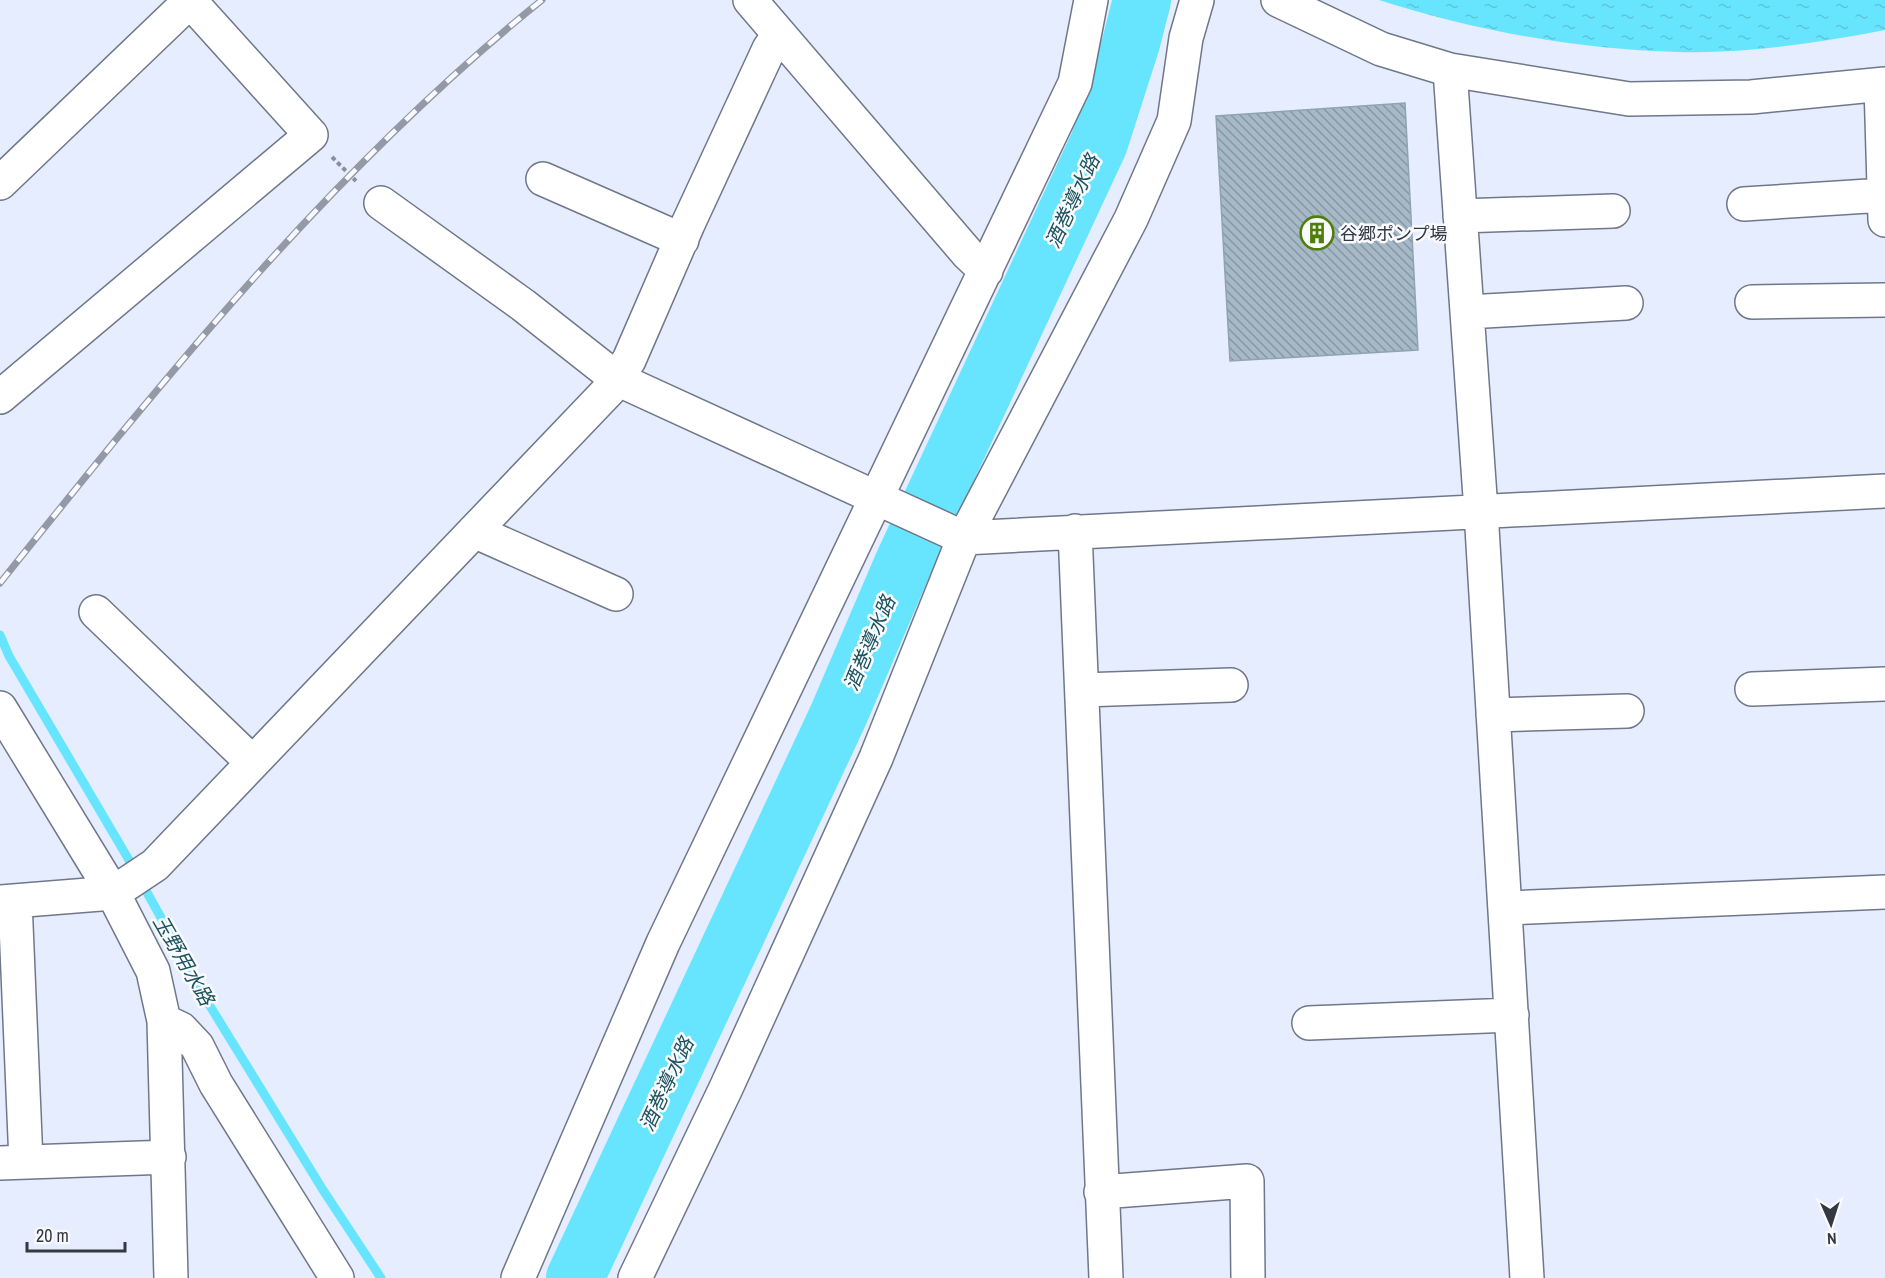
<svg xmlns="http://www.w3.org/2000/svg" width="1885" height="1278" font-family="'Archivo Narrow','Noto Sans JP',sans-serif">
<defs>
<pattern id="water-ripples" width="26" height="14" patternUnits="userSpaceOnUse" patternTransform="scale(1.5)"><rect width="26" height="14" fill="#68e5fe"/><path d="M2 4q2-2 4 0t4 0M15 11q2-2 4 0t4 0" fill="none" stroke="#5bc5db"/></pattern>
<pattern id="building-back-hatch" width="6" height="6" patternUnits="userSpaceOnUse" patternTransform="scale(1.5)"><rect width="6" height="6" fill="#a6b9c7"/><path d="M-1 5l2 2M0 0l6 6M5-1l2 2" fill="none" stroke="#8897a3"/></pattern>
</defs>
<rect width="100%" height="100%" fill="#e6edfe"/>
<path fill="url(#water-ripples)" d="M 1124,0 L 1163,0 L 1149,79 L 1120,141 L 1111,138 L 1107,141 L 1087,168 L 1094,129 L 1088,125 L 1109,68 Z
M 1379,0 L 1885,0 L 1885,30 C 1817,43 1747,54 1678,52 C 1579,50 1472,30 1379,0 Z"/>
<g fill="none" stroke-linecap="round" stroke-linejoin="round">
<path stroke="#68e5fe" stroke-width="9" d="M 0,635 L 9,656 L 129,860 L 210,1006 L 323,1190 L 381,1278"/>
<path stroke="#68e5fe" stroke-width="58" d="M 575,1278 L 838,716 L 904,562 L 1099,143 L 1131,43 L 1142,0"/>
</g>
<path fill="url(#building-back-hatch)" stroke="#90a3b1" stroke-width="1.5" d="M 1405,103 L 1418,350 L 1230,361 L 1216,116 Z"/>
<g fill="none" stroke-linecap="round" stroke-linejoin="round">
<g stroke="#6f7789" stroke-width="36">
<path id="minor" d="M 750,0 L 968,254 L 986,271
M 1278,0 L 1381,49 L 1450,70 L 1629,99 L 1751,97 L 1885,84
M 1450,70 L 1481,511 L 1527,1278
M 1881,85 L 1885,220
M 543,179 L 682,240
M 0,183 L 191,0
M 381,203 L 523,305 L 617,379 L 964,538 L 1885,491
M 1744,204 L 1884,195
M 1460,216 L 1613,211
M 1752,302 L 1885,300
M 1467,312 L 1626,303
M 0,397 L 311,135 L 190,1
M 474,531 L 616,594
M 1075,531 L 1106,1278
M 96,612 L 251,761
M 1752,689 L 1885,684
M 1082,690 L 1231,685
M 0,708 L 113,893 L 153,971 L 164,1021 L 171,1278
M 1493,715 L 1627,711
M 15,901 L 26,1162
M 0,902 L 113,893 L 155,865 L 609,390 L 629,360 L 688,224 L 769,49 L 778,36
M 1506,908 L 1885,892
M 164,1021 L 181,1029 L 197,1046 L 216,1084 L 337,1278
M 1309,1023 L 1512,1015
M 0,1163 L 169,1157
M 1101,1192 L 1247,1181 L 1248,1278
M 518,1278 L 663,943 L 1075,83 L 1091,0
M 635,1278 L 726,1088 L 876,758 L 964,538 L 1131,219 L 1174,121 L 1186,38 L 1197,0"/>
</g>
<path stroke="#8a8f9c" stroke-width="4" stroke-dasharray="4.5 3" stroke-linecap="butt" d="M 332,157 L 356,181"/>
<use href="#minor" stroke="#fff" stroke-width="33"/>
<g stroke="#9499a6" stroke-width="7">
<path id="rail" d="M 0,583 C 166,376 334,167 542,0"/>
</g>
<use href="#rail" stroke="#f8fafe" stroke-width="4.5" stroke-dasharray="14" stroke-linecap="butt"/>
</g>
<defs>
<g id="building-ring" transform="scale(1.725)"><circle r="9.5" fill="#f8fafe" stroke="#507f09" stroke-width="1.5"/><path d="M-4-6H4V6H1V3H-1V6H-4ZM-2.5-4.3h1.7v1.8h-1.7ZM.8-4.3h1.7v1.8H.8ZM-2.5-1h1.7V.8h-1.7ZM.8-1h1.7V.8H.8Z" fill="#507f09"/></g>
</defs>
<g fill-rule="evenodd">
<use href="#building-ring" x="1317" y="233"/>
</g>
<g text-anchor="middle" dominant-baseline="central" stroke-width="5" stroke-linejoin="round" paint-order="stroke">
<g font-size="18" fill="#353840" stroke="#f8fafe" text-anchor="start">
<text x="1340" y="233">谷郷ポンプ場</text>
</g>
<g font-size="20" font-style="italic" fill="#1d535d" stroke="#f8fafe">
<text transform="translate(1072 201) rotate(-65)">酒巻導水路</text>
<text transform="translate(869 643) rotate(-67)">酒巻導水路</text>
<text transform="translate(184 960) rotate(60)">玉野用水路</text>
<text transform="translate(666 1084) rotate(-65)">酒巻導水路</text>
</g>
</g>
<g transform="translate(1831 1224) rotate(177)" stroke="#f8fafe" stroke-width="4.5" paint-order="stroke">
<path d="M0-4.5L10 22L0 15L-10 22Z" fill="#353840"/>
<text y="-9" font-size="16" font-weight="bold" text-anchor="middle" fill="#353840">N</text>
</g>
<path d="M27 1242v9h98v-9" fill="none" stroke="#353840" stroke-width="3"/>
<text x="36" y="1242" font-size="18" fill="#353840" stroke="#f8fafe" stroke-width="4.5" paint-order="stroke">20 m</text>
</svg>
